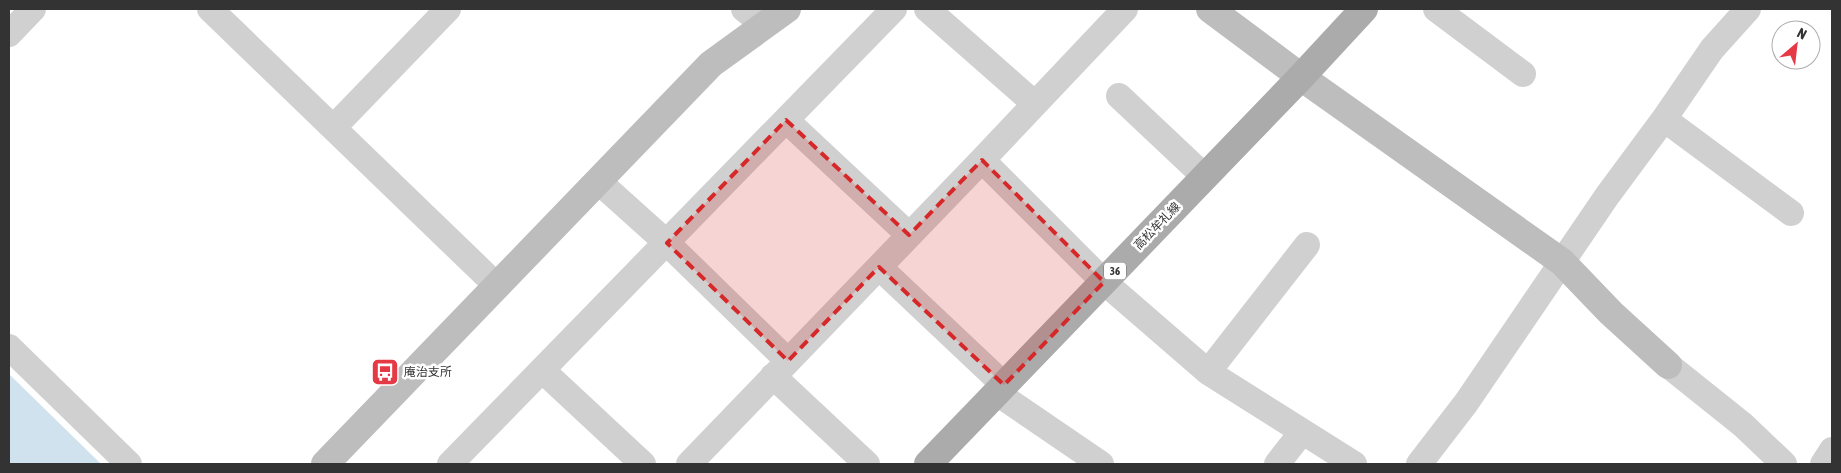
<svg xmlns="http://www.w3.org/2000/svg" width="1841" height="473" font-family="'Asap Condensed','Noto Sans JP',sans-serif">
<rect width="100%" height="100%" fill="#fff"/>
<path fill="#cfe2ee" d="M 9,374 L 101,464 L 9,464 Z"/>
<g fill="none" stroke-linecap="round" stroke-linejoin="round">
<path stroke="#d0d0d0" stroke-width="26" d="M 210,9 L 496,285
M 744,9 L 764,25
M 927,9 L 1035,104
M 1436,9 L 1523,74
M 9,34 L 33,9
M 1119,96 L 1205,177
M 1664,119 L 1791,213
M 786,120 L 909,235
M 334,127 L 448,9
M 982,160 L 1104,282 L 1208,372 L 1354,464
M 598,181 L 667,243 L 788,361
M 879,267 L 1004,385
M 9,347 L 129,464
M 1668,365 L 1743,425 L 1784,464
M 542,370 L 643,464
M 1208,372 L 1307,245
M 773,376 L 867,464
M 997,393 L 1101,464
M 450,464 L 894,9
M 689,464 L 982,160 L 1125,9
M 1277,464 L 1302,432
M 1419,464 L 1466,403 L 1607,196 L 1664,119 L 1712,49 L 1748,9
M 1823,464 L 1832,450"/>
<path stroke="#bdbdbd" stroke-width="28" d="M 1210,9 L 1301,77 L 1562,262 L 1611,313 L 1668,365
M 325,464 L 711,64 L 787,9"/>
<path stroke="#ababab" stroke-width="28" d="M 928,464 L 1301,77 L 1364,9"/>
</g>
<path fill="#d62828" fill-opacity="0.2" stroke="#d62828" stroke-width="4" stroke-dasharray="10 6" stroke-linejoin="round" d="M 786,120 L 909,235 L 982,160 L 1104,282 L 1004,385 L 879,267 L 788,361 L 667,243 Z"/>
<defs>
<g id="bus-square" transform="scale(1.4375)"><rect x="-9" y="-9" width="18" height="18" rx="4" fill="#e63946" stroke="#fff"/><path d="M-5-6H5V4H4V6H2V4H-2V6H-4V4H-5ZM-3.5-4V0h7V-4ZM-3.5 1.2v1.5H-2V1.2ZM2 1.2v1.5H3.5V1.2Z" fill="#fff"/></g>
</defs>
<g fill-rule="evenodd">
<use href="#bus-square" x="385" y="372"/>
</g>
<g text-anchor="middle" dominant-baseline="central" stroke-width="5" stroke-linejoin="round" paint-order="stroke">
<rect fill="#fff" stroke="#707070" stroke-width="1" x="1104" y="262.5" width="22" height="17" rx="4"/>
<g font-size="11" font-weight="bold" fill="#333">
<text x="1115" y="271">36</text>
</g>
<g font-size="12" fill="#333" stroke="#fff">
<text transform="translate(1157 226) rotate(-46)">高松牟礼線</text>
</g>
<g font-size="12" fill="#333" stroke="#fff" text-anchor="start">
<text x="404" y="372">庵治支所</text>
</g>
</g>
<rect width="1841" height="473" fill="none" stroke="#333333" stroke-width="20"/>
<g transform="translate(1796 45) rotate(28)"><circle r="24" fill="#ffffff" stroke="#adadad"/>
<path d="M0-4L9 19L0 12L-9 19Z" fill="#e63946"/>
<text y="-8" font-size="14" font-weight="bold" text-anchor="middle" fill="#333333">N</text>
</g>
</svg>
